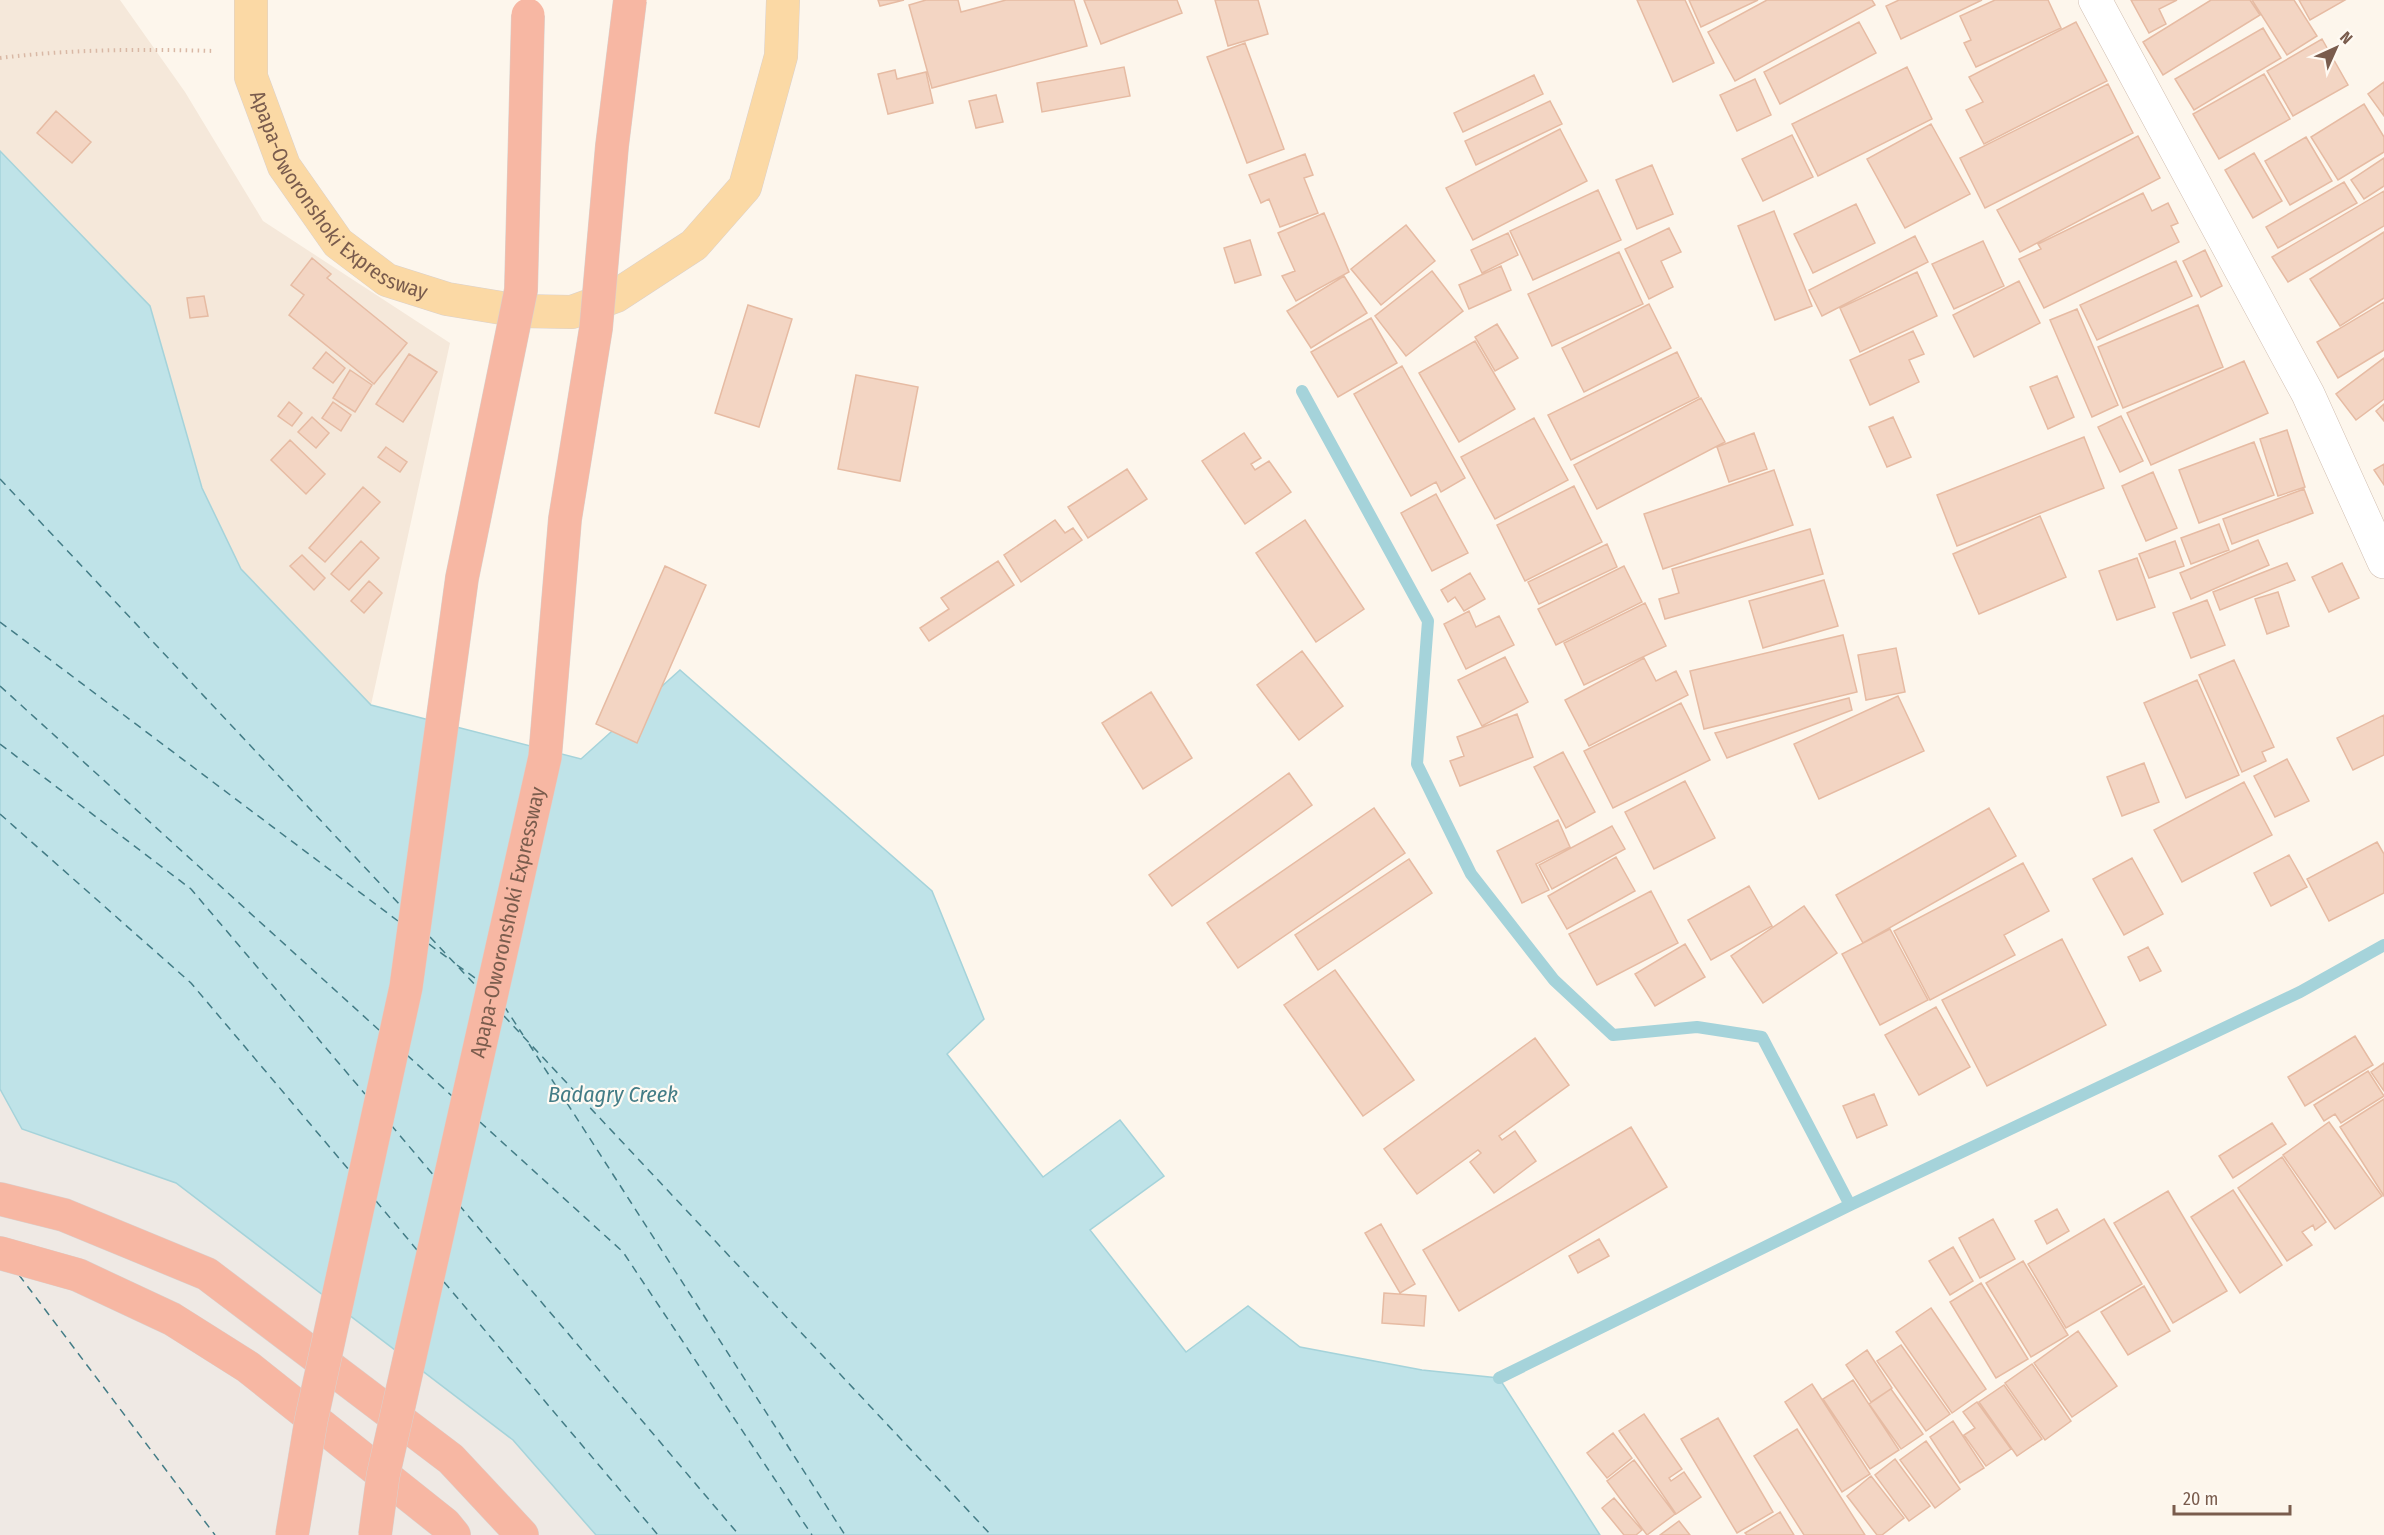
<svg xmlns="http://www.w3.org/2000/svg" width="2384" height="1535" font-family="'Fira Sans Condensed',sans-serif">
<rect width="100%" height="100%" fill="#fdf6ec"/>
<path fill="#f5e8da" d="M 0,0 L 120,0 L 185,92 L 263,221 L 450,343 L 371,705 L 241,569 L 202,488 L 150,306 L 0,151 Z"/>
<path fill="#efe9e4" d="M 0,1089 L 22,1129 L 176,1183 L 513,1440 L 596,1535 L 0,1535 Z"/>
<path fill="#bfe3e8" stroke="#a5d3da" stroke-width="1.5" d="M 0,151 L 150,306 L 202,488 L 241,569 L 371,705 L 581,759 L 680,670 L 932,891 L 984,1019 L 947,1054 L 1043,1177 L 1120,1120 L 1164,1176 L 1090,1230 L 1186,1352 L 1248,1306 L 1300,1347 L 1422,1370 L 1499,1378 L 1600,1535 L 596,1535 L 513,1440 L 176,1183 L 22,1129 L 0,1089 Z"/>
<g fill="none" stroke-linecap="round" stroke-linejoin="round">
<path stroke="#a5d3da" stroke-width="12" d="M 1302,391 L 1428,621 L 1417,764 L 1471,874 L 1554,980 L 1613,1035 L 1697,1027 L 1762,1037 L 1850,1205
M 1499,1378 L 1850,1205 L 2300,992 L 2384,945"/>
<path stroke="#437c86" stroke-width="1.5" stroke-dasharray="8 6" stroke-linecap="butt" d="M 0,479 L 402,907
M 0,622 L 398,921
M 0,686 L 379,1030
M 0,744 L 191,889 L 365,1094
M 0,814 L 191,983 L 349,1170
M 430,937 L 478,988
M 429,944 L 449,959
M 457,965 L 478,980
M 504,1006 L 523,1035
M 504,1016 L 991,1535
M 529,1044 L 845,1535
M 407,1055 L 452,1096
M 480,1122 L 623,1252 L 812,1535
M 391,1125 L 435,1177
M 376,1201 L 417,1250
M 459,1205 L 739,1535
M 19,1275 L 215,1535
M 444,1282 L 658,1535"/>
</g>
<path fill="#f3d5c3" stroke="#e6bba3" stroke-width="1.5" d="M 878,0 L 904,0 L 880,6 Z
M 926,0 L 958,0 L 961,12 L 1006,0 L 1074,0 L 1087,46 L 932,88 L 909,5 Z
M 1084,0 L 1177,0 L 1182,13 L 1101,44 Z
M 1215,0 L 1258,0 L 1268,34 L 1228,46 Z
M 1637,0 L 1685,0 L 1714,63 L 1673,82 Z
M 1689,0 L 1758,0 L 1701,27 Z
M 1767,0 L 1872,0 L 1875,5 L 1735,81 L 1708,32 Z
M 1899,0 L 1982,0 L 1901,39 L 1886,6 Z
M 1995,0 L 2048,0 L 2061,28 L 1976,67 L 1964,43 L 1971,40 L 1960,16 Z
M 2131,0 L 2177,0 L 2159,9 L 2166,24 L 2149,33 Z
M 2211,0 L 2250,0 L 2260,15 L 2163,75 L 2143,42 Z
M 2252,0 L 2294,0 L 2317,36 L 2287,55 Z
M 2299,0 L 2345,0 L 2310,20 Z
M 1859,22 L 1876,53 L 1780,104 L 1764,72 Z
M 2076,22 L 2107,81 L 1984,144 L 1966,110 L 1983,102 L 1969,77 Z
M 2263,28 L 2281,58 L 2194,110 L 2175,79 Z
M 2322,39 L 2348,85 L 2293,116 L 2267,71 Z
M 1245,43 L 1284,149 L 1247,163 L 1207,57 Z
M 1124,67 L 1130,96 L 1042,112 L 1037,83 Z
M 1907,67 L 1932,119 L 1818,176 L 1792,124 Z
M 895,70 L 897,79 L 926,72 L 933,103 L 888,114 L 878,74 Z
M 2264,74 L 2290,119 L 2219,159 L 2193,114 Z
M 1534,75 L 1543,94 L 1463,132 L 1454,113 Z
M 1755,79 L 1771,115 L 1737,131 L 1720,95 Z
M 2384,82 L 2384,116 L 2368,94 Z
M 2108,84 L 2133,133 L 1985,208 L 1960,158 Z
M 996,95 L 1003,122 L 976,128 L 969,101 Z
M 1550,101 L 1562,124 L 1476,165 L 1465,141 Z
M 2364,104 L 2384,137 L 2384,152 L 2338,180 L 2311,137 Z
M 56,111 L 91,142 L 72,163 L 37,133 Z
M 1931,124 L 1970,194 L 1905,228 L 1867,159 Z
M 1560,129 L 1587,181 L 1473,240 L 1446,188 Z
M 1792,135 L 1813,177 L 1763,201 L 1742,159 Z
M 2138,136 L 2160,178 L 2020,252 L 1997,210 Z
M 2306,137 L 2332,181 L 2290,205 L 2265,161 Z
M 2254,153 L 2282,201 L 2253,218 L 2225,170 Z
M 1305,154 L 1313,175 L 1304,178 L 1318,213 L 1280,227 L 1269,199 L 1261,203 L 1249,175 Z
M 2384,158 L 2384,186 L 2364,199 L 2351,180 Z
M 1652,165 L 1673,214 L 1637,229 L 1616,180 Z
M 2344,182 L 2357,203 L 2278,248 L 2266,227 Z
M 1598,190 L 1621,240 L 1533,280 L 1510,231 Z
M 2384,191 L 2384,226 L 2288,282 L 2272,257 Z
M 2143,193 L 2152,211 L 2168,203 L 2178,223 L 2171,226 L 2179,242 L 2044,308 L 2019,259 L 2041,249 L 2038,244 Z
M 1856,204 L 1875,243 L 1813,273 L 1794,234 Z
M 1774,211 L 1812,306 L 1775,320 L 1738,226 Z
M 1324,213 L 1349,272 L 1296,301 L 1282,276 L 1295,271 L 1278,233 Z
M 1406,225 L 1435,261 L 1381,305 L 1351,269 Z
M 1669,228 L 1681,252 L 1661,261 L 1673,287 L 1649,299 L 1625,249 Z
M 2384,232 L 2384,298 L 2340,326 L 2310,279 Z
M 1508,233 L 1518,255 L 1482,273 L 1471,250 Z
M 1915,236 L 1928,262 L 1822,316 L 1809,290 Z
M 1250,240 L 1261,275 L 1235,283 L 1224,248 Z
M 1983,241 L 2004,286 L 1954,309 L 1932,264 Z
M 2205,250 L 2222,286 L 2201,297 L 2183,261 Z
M 1619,252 L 1643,304 L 1552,346 L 1528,294 Z
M 312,258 L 331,274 L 327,278 L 407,343 L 374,384 L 289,315 L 304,295 L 291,285 Z
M 2176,261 L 2192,296 L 2097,340 L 2080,305 Z
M 1501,266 L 1511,290 L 1469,309 L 1459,285 Z
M 1432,271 L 1463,311 L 1406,356 L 1375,316 Z
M 1917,272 L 1937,316 L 1860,352 L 1840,308 Z
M 1344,276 L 1367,313 L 1311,348 L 1287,311 Z
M 2019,281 L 2040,323 L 1974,357 L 1953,315 Z
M 204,296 L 208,316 L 190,318 L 187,298 Z
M 2384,302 L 2384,350 L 2338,378 L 2317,342 Z
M 1649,304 L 1671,348 L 1584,392 L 1562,348 Z
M 748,305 L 792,319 L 759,427 L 715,413 Z
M 2198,305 L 2223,367 L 2123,408 L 2098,347 Z
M 2077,309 L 2118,405 L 2092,417 L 2050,320 Z
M 1371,318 L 1397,363 L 1338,397 L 1311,352 Z
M 1497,324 L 1518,358 L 1495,371 L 1475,337 Z
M 1913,331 L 1924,354 L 1909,360 L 1919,382 L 1870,405 L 1850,360 Z
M 1475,341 L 1515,409 L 1459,442 L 1419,373 Z
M 326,352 L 345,368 L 333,383 L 313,368 Z
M 1677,352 L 1699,397 L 1571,460 L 1548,415 Z
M 409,354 L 437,372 L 403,422 L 376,404 Z
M 2384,358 L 2384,399 L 2356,420 L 2336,394 Z
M 2244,361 L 2268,413 L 2151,465 L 2127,413 Z
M 1402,366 L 1465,478 L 1441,492 L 1436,482 L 1411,496 L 1354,394 Z
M 350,370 L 372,385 L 355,412 L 333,398 Z
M 856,375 L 918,387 L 900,481 L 838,469 Z
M 2057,376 L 2074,417 L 2048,429 L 2030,387 Z
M 1701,398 L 1725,442 L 1597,509 L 1574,465 Z
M 289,402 L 302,413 L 292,426 L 278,416 Z
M 333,402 L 351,415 L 341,431 L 322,418 Z
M 2384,404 L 2384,421 L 2376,411 Z
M 2121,416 L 2143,461 L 2120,472 L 2098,427 Z
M 312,417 L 329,433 L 316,448 L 298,432 Z
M 1893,417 L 1911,457 L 1887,467 L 1869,427 Z
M 1534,418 L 1568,480 L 1495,519 L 1461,457 Z
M 2287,430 L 2305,487 L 2278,496 L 2260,439 Z
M 1244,433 L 1261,458 L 1251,464 L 1255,470 L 1269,461 L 1291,492 L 1245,524 L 1202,461 Z
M 1754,433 L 1767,469 L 1729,482 L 1717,447 Z
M 2084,437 L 2104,488 L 1957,546 L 1937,495 Z
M 290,440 L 325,474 L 306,494 L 271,460 Z
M 2254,442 L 2274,495 L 2199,523 L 2179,470 Z
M 386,447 L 407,462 L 400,472 L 378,457 Z
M 2384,464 L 2384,485 L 2374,470 Z
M 1127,469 L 1147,499 L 1088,538 L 1068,507 Z
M 1774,470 L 1793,525 L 1663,569 L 1644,514 Z
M 2153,472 L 2177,528 L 2146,541 L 2122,486 Z
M 1574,486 L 1602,542 L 1525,581 L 1497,525 Z
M 363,487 L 380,502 L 325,562 L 309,548 Z
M 2304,489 L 2313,513 L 2232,544 L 2223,519 Z
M 1436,494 L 1468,553 L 1432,571 L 1401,513 Z
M 2040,516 L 2066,577 L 1979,614 L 1953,554 Z
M 1055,520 L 1065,533 L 1073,528 L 1082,540 L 1021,582 L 1004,555 Z
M 1305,520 L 1364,609 L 1316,642 L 1256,553 Z
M 2219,524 L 2229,550 L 2191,564 L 2181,538 Z
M 1810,529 L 1823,574 L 1665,619 L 1659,599 L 1679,593 L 1672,569 Z
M 2258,540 L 2269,565 L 2191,599 L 2180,573 Z
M 361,541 L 379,558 L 349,590 L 331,574 Z
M 2175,541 L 2184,566 L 2149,578 L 2139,554 Z
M 1607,544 L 1617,567 L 1539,604 L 1528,582 Z
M 302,555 L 325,578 L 314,590 L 290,566 Z
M 2137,558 L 2155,607 L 2117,620 L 2099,571 Z
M 998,561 L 1014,585 L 929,641 L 920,628 L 949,609 L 941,598 Z
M 2287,563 L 2295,580 L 2220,610 L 2213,592 Z
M 2342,563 L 2359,598 L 2329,612 L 2312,577 Z
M 665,566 L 706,585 L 637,743 L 596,724 Z
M 1624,566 L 1642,602 L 1556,645 L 1538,609 Z
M 1470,573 L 1485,599 L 1464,611 L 1455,597 L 1448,602 L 1441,590 Z
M 1824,580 L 1838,626 L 1763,648 L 1749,601 Z
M 369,581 L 382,593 L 364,613 L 351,601 Z
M 2278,592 L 2289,626 L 2267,634 L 2255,599 Z
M 2207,600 L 2225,645 L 2191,658 L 2173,613 Z
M 1645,603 L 1666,646 L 1584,685 L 1564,643 Z
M 1469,611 L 1476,627 L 1499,616 L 1514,645 L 1466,669 L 1444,624 Z
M 1843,635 L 1857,692 L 1704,729 L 1690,671 Z
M 1896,648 L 1905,692 L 1866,700 L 1858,655 Z
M 1302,651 L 1343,706 L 1299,740 L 1257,685 Z
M 1505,657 L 1528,702 L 1482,726 L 1458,680 Z
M 1644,658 L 1656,681 L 1676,671 L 1688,695 L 1589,746 L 1565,700 Z
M 2234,660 L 2274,747 L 2262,752 L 2266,761 L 2242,772 L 2199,675 Z
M 2197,680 L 2239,775 L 2186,798 L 2144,703 Z
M 1151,692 L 1192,758 L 1143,789 L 1102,723 Z
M 1898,696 L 1924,751 L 1819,799 L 1794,744 Z
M 1849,698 L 1852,710 L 1727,758 L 1715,733 Z
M 1681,703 L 1710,760 L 1613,808 L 1584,751 Z
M 1517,714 L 1533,757 L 1460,786 L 1450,761 L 1464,756 L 1457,737 Z
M 2384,715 L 2384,755 L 2353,770 L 2337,738 Z
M 1563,752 L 1595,812 L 1566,828 L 1534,767 Z
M 2287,759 L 2309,801 L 2275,817 L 2254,776 Z
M 2144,763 L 2159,802 L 2122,816 L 2107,777 Z
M 1289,773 L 1312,805 L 1172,906 L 1149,875 Z
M 1685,781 L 1715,838 L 1654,869 L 1625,812 Z
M 2244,782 L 2272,835 L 2182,882 L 2154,830 Z
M 1374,808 L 1405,853 L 1238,968 L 1207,923 Z
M 1989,808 L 2016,856 L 1863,943 L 1836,895 Z
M 1558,820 L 1570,847 L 1536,864 L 1549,890 L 1522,903 L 1497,851 Z
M 1612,826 L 1625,849 L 1552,889 L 1539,865 Z
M 2377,842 L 2384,854 L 2384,893 L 2329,921 L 2307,879 Z
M 2289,855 L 2307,887 L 2271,906 L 2254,873 Z
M 1616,857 L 1635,891 L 1567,929 L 1548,896 Z
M 2132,858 L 2163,914 L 2124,935 L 2093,879 Z
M 1409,859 L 1432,893 L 1318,970 L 1295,935 Z
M 2023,863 L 2049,911 L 2004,935 L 2015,955 L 1930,1000 L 1894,931 Z
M 1749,886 L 1772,926 L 1711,960 L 1688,920 Z
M 1651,891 L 1678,943 L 1597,985 L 1569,934 Z
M 1804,906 L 1837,953 L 1763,1003 L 1731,956 Z
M 1890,929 L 1928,1000 L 1880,1025 L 1842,954 Z
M 2062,939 L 2106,1025 L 1987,1086 L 1942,1000 Z
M 1685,944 L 1705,977 L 1655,1006 L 1635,974 Z
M 2148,947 L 2161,971 L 2140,981 L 2128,957 Z
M 1335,970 L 1414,1080 L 1363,1116 L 1284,1005 Z
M 1936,1007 L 1970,1067 L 1919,1095 L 1885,1035 Z
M 2355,1036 L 2373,1065 L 2305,1106 L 2288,1077 Z
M 1535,1038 L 1569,1085 L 1499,1136 L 1502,1140 L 1515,1131 L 1536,1161 L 1494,1193 L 1470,1162 L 1481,1153 L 1478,1150 L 1417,1194 L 1384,1149 Z
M 2384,1063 L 2384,1091 L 2371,1072 Z
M 2368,1071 L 2384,1096 L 2341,1123 L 2335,1114 L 2324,1121 L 2314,1105 Z
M 1874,1094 L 1887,1125 L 1857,1138 L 1843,1106 Z
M 2384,1099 L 2384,1196 L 2340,1127 Z
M 2329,1122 L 2382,1196 L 2335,1229 L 2283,1155 Z
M 2272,1123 L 2286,1144 L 2233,1178 L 2219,1156 Z
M 1631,1127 L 1667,1187 L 1459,1311 L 1423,1250 Z
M 2282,1157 L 2326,1222 L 2315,1230 L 2313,1225 L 2302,1232 L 2312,1245 L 2287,1261 L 2238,1188 Z
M 2233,1190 L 2282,1265 L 2240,1293 L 2191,1217 Z
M 2168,1191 L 2227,1291 L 2173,1323 L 2114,1223 Z
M 2057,1209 L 2069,1231 L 2047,1244 L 2035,1221 Z
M 1993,1219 L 2015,1259 L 1980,1278 L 1959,1238 Z
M 2104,1219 L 2142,1284 L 2066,1328 L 2028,1264 Z
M 1381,1224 L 1415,1284 L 1400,1293 L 1365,1233 Z
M 1599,1239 L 1609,1256 L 1578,1273 L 1569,1256 Z
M 1953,1247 L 1973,1281 L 1950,1295 L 1929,1261 Z
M 2023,1261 L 2068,1335 L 2031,1357 L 1986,1283 Z
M 1981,1283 L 2028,1359 L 1996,1378 L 1950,1302 Z
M 2144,1286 L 2170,1331 L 2128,1355 L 2101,1312 Z
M 1384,1293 L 1426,1296 L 1424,1326 L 1382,1323 Z
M 1931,1308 L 1986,1389 L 1952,1413 L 1896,1332 Z
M 2078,1331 L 2117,1386 L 2072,1417 L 2034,1363 Z
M 1901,1345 L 1950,1414 L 1926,1431 L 1877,1361 Z
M 1867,1350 L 1892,1388 L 1871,1402 L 1846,1365 Z
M 2032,1364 L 2071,1421 L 2045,1440 L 2005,1383 Z
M 1853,1380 L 1899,1450 L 1870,1469 L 1823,1399 Z
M 1812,1384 L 1870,1474 L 1842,1492 L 1785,1402 Z
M 2004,1385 L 2042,1439 L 2017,1456 L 1979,1402 Z
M 1891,1389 L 1923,1434 L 1901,1449 L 1869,1404 Z
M 1977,1402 L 2011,1449 L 1986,1466 L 1964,1435 L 1975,1428 L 1963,1412 Z
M 1644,1414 L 1682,1469 L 1669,1478 L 1671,1481 L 1684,1472 L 1701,1497 L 1676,1514 L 1619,1431 Z
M 1718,1418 L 1773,1512 L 1737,1533 L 1681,1439 Z
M 1953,1421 L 1984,1468 L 1960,1483 L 1930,1437 Z
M 1797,1429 L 1865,1535 L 1804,1535 L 1754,1456 Z
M 1613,1433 L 1632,1458 L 1607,1478 L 1587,1453 Z
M 1926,1441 L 1960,1489 L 1935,1508 L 1900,1460 Z
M 1895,1459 L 1930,1506 L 1909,1521 L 1875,1475 Z
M 1634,1460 L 1675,1514 L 1647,1535 L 1607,1481 Z
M 1871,1476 L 1904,1518 L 1882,1535 L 1877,1535 L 1847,1496 Z
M 1614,1498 L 1642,1530 L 1636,1535 L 1624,1535 L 1602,1508 Z
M 1780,1512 L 1794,1535 L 1747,1535 L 1745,1533 Z
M 1679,1521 L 1690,1535 L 1660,1535 Z"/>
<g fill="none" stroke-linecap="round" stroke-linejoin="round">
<g stroke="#d1beb0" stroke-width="34">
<path id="minor" d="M 2095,0 L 2308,394 L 2384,562"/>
</g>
<g stroke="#dad1cd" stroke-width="34">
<g id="major">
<path id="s1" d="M 251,0 L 251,77 L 284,166 L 338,243 L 387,280 L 447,299 L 520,311 L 572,312 L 616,296 L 694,245 L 745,187 L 781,56 L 783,0"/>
</g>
</g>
<g stroke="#dad1cd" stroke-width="34">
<path id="highway" d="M 0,1199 L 64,1215 L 207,1274 L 451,1459 L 522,1535
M 0,1253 L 78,1275 L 172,1319 L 248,1367 L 445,1524 L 454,1535"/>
</g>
<path stroke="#d9b8a5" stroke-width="4" stroke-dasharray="1.5 4.5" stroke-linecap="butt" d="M 0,58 C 72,49 143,49 215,51"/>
<use href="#minor" stroke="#fff" stroke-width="33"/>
<use href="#major" stroke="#fbd9a5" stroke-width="33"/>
<use href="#highway" stroke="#f7b7a3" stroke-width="33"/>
<g stroke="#dad1cd" stroke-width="34" stroke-linecap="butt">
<g id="highway-bridge">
<path d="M 292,1535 L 311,1421 L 406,987 L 462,578 L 521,290 L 528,15"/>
<path id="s2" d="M 375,1535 L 383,1476 L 545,757 L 565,519 L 596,328 L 612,146 L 630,0"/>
</g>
</g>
<use href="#highway-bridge" stroke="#f7b7a3" stroke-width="33"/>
</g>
<g text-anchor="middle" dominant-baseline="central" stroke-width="4.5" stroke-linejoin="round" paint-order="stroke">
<g font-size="21" fill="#7a5c4d" stroke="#fffaf3">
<text stroke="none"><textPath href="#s1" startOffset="231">Apapa-Oworonshoki Expressway</textPath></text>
<text stroke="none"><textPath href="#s2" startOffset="627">Apapa-Oworonshoki Expressway</textPath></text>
</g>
<g font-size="22" font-style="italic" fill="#437c86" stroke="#fffaf3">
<text x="613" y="1094">Badagry Creek</text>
</g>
</g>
<g transform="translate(2336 48) rotate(45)" stroke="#fffaf3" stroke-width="4.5" paint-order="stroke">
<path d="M0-4.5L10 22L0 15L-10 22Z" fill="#7a5c4d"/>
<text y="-9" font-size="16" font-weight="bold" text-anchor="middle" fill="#7a5c4d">N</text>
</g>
<path d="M2174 1505v9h116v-9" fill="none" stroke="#7a5c4d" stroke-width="3"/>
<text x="2183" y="1505" font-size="18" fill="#7a5c4d" stroke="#fffaf3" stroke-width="4.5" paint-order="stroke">20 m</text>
</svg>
